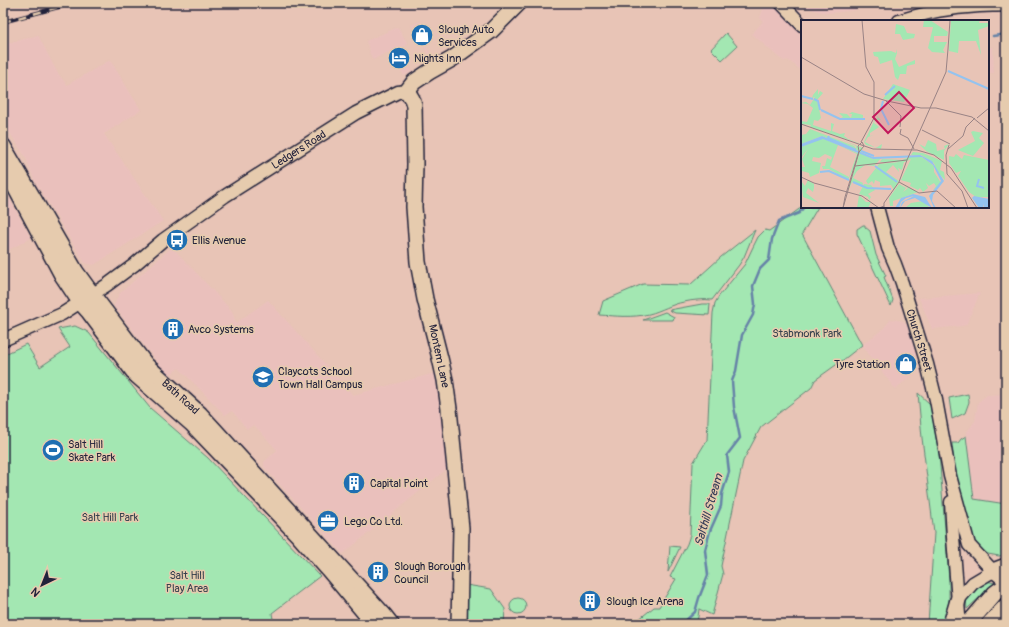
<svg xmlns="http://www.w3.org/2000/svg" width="1009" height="627" font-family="Pangolin,sans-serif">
<rect width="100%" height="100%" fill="#e8c4b6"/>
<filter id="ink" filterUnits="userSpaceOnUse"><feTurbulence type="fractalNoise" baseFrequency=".025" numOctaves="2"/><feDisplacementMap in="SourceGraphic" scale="8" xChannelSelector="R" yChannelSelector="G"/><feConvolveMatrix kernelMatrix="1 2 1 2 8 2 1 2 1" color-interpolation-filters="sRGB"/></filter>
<g filter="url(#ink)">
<path fill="#eac0bc" d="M 768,3 L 783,12 L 802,30 L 802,71 L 788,60 L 784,61 L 778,57 L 752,34 L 763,21 L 760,18 L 763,9 Z
M 800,3 L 853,3 L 856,10 L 830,13 L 821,12 L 811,9 Z
M 421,21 L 433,40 L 425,45 L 434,59 L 432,60 L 411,25 Z
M 398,27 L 408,44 L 402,48 L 402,52 L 412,72 L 404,76 L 390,53 L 386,53 L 373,60 L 369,52 L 370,51 L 366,41 Z
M 38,35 L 57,72 L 67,85 L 110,60 L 141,110 L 104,134 L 163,221 L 94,265 L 85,263 L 34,180 L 26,158 L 3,122 L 3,45 Z
M 993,47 L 994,73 L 988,73 L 988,48 Z
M 3,187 L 31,238 L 3,253 Z
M 172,247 L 232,311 L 236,323 L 268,300 L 353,395 L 435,373 L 448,468 L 343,554 L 264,467 L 264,462 L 277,450 L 254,425 L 247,429 L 232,411 L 225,415 L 179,368 L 168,376 L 114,306 L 119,294 Z
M 980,293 L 966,325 L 962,326 L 932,329 L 919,298 Z
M 891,319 L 903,321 L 907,325 L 919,365 L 918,371 L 895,389 L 862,345 L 883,329 Z
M 1006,394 L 1006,504 L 974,499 L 966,433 L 975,421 L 978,402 L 987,395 Z"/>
<path fill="#a3e7b2" stroke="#628476" d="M 726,33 L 737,46 L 722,60 L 711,49 Z
M 802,207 L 818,207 L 802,234 L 862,345 L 843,360 L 815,380 L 811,388 L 761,427 L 743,461 L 721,566 L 723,574 L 712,615 L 699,609 L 698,617 L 696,624 L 690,620 L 683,624 L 633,624 L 654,607 L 659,607 L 676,579 L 670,577 L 687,544 L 690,535 L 693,463 L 707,440 L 713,313 L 715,303 L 719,296 L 745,264 L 752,249 L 758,237 L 765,230 L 769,231 Z
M 863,225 L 865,225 L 865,227 L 870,231 L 876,255 L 886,276 L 884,277 L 893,300 L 891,306 L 857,234 L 857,229 Z
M 755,230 L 744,257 L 739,265 L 712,300 C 703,299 693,300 684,302 C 672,304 661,311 649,314 C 632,318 616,316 599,315 L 603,301 L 643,284 L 690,285 L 721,257 Z
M 702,304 L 710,304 L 709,315 L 675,313 L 669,310 Z
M 665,312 L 674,317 L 673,320 L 643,320 Z
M 75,326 L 86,331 L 89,333 L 150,408 L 208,458 L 320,576 L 272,613 L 273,619 L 277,624 L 3,624 L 3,355 L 26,344 L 40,367 L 70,347 L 58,329 Z
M 918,393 L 930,404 L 939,453 L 949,580 L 949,602 L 946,619 L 944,624 L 928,624 L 934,533 L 922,438 Z
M 968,394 L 969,402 L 965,413 L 952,419 L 949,398 Z
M 966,436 L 974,499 L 1006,504 L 1006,555 L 999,556 L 988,554 L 975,545 L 958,503 L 952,443 L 958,443 L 961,439 Z
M 670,546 L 680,547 L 668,572 Z
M 986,581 L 995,583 L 967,609 L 966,598 L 974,587 Z
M 466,585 L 491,589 L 505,609 L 504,624 L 465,624 Z
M510 606a8 8 0 1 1 16 0a8 8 0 1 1-16 0Z"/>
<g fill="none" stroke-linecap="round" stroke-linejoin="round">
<path stroke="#6683a7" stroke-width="2.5" d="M 993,36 L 1006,34
M 682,624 L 695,612 L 699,598 L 708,575 L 705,550 L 710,531 L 721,506 L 722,494 L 729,472 L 727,455 L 740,438 L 734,407 L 732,381 L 736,371 L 742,335 L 753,315 L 755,304 L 753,286 L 760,269 L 769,260 L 772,239 L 779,221 L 799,213 L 804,207"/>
<g stroke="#22223b" stroke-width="15">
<g id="minor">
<path d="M 781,3 L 802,25"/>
<path d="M 899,21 C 915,16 933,11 950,9 C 969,6 987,6 1006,5"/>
<path id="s1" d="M 877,207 L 888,248 L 895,264 L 902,283 L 927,364 L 936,400 L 950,476 L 969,545 L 993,571 L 1006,582"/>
<path id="s2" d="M 3,340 L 62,314 L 107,285 L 134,265 L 163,240 L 225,196 L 356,113 L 398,92 L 407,91"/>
<path d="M 951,502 L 953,537 L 959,615 L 962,624"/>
<path d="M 958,600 L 973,583 L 993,571"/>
</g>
</g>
<g stroke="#22223b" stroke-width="18">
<g id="major">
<path id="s3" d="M 3,146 L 76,272 L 92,294 L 146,365 L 200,414 L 384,615 L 391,624"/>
<path d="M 8,174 L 62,275 L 80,302 L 89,312 L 136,375 L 192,424 L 298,535 L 327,568 L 374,624"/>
<path d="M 993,571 L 1006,566"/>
<path d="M 459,624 L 461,528 L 449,409 L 445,380 L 440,358 L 425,299 L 418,262 L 414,207 L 415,164 L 414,105 L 412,99 L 407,91 L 414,82 L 429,72 L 452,59 L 491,31 L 519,3"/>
<path d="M 951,624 L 958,600"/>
<path d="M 968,624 L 995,593 L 1006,585"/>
<path d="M 989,624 L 1006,606"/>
</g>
</g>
<use href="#minor" stroke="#e6cbae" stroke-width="12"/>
<use href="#major" stroke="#e6cbae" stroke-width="15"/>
<g stroke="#22223b" stroke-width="4">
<path id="rail" d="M 3,22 L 74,3"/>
</g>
<use href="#rail" stroke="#e6cbae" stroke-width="2.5" stroke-dasharray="8" stroke-linecap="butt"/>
</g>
</g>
<defs>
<g id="shop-disc" transform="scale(1.15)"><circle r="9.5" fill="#1f6fb2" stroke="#e6cbae"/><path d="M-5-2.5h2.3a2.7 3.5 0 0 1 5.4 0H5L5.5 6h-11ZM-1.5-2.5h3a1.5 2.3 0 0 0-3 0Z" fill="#fff"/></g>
<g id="hotel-disc" transform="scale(1.15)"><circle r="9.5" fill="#1f6fb2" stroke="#e6cbae"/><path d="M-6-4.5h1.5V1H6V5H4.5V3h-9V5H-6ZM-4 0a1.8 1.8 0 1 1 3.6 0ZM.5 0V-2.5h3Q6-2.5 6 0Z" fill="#fff"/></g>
<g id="bus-disc" transform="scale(1.15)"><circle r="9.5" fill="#1f6fb2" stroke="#e6cbae"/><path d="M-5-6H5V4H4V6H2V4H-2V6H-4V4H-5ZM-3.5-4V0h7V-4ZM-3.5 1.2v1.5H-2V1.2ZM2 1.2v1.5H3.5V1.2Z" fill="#fff"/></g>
<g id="building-disc" transform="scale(1.15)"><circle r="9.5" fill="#1f6fb2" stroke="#e6cbae"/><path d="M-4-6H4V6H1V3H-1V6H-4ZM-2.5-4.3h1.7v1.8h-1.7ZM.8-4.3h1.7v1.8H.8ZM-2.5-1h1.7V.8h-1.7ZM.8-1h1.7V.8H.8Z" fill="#fff"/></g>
<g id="school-disc" transform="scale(1.15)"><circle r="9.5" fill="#1f6fb2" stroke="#e6cbae"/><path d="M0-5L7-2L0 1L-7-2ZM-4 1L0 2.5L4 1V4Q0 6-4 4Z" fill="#fff"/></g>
<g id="stadium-disc" transform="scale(1.15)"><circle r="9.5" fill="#1f6fb2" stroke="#e6cbae"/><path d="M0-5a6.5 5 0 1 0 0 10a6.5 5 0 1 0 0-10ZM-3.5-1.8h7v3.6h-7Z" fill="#fff"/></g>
<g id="office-disc" transform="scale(1.15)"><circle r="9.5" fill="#1f6fb2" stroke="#e6cbae"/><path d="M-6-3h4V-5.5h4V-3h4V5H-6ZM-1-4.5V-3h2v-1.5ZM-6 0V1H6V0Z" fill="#fff"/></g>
</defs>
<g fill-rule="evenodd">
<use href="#shop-disc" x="422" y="35"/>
<use href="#hotel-disc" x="399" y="58"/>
<use href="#bus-disc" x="177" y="240"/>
<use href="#building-disc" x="173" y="329"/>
<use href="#shop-disc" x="906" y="364"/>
<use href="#school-disc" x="263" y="377"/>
<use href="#stadium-disc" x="53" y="450"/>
<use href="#building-disc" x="354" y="483"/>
<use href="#office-disc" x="328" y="521"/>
<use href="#building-disc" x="378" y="572"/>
<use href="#building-disc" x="590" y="601"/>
</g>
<g text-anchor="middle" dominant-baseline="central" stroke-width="3" stroke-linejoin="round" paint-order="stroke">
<g font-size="11" fill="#22223b" stroke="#e6cbae" text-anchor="start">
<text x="438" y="29">Slough Auto<tspan x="438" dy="13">Services</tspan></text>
<text x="414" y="58">Nights Inn</text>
<text x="192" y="240">Ellis Avenue</text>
<text x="188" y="329">Avco Systems</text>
<text x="890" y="364" text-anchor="end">Tyre Station</text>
<text x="278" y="371">Claycots School<tspan x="278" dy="13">Town Hall Campus</tspan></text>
<text x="68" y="444">Salt Hill<tspan x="68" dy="13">Skate Park</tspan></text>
<text x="370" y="483">Capital Point</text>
<text x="344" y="521">Lego Co Ltd.</text>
<text x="394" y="566">Slough Borough<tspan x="394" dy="13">Council</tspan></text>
<text x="606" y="601">Slough Ice Arena</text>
</g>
<g font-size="11" fill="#22223b" stroke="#e6cbae">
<text stroke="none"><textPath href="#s2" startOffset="353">Ledgers Road</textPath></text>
<text stroke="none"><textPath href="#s1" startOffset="140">Church Street</textPath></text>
<text transform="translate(439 356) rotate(78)">Montem Lane</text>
<text stroke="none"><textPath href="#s3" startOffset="309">Bath Road</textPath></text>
</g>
<g font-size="11" fill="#35404d" stroke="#e6cbae">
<text x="807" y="333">Stabmonk Park</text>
<text x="110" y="517">Salt Hill Park</text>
<text x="187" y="575">Salt Hill<tspan x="187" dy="13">Play Area</tspan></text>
</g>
<g font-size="12" font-style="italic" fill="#333a56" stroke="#e6cbae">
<text transform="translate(709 510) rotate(-74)">Salthill Stream</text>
</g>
</g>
<g transform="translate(801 20)">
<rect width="188" height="188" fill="#e8c4b6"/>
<path d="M 123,0 L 129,0 L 147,12 L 146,16 L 133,16 L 133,22 L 146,22 L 142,30 L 144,33 L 131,32 L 127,28 L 132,7 L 122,7 ZM 150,0 L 179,0 L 178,3 L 188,3 L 188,6 L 177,10 L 180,35 L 175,21 L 158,21 L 157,33 L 148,31 ZM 95,4 L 103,6 L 106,13 L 114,14 L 113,18 L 102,20 L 99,14 L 94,14 ZM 96,29 L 96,33 L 94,39 L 98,47 L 114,40 L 114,44 L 106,46 L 105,54 L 99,54 L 97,60 L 94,57 L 91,40 L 79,44 L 77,37 L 73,36 L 72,32 L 90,31 L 95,33 ZM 92,64 L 109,70 L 103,82 L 82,79 ZM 17,69 L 17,75 L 19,71 L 22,73 L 16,80 L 20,98 L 17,101 L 13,100 L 12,105 L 30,111 L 30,103 L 33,104 L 31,111 L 39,114 L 44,113 L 43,116 L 47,119 L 63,125 L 9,107 L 10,105 L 0,104 L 0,101 L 6,102 L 12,88 L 7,84 L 0,83 L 5,82 L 9,85 L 14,77 L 11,78 L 12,75 ZM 74,87 L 74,94 L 80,100 L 74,100 L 73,103 L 78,107 L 69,113 L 69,116 L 73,115 L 67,117 L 64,122 L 75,128 L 81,124 L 80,129 L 65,125 L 63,122 L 74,99 L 77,98 L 74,94 ZM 51,92 L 62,95 L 62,101 L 61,97 L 61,100 L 39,99 L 38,99 L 42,97 L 38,93 L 46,94 L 50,98 L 51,94 L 48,94 ZM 9,109 L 53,126 L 57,131 L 21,116 L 0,124 L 0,115 L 5,114 ZM 172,111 L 182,113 L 178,118 L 183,123 L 172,136 L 157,130 L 174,121 L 170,112 ZM 21,118 L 56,133 L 55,126 L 41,120 L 62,128 L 47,160 L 28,149 L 22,149 L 21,146 L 24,146 L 26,138 L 30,140 L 31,137 L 24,134 L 18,138 L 12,137 L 11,141 L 20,143 L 18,153 L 9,157 L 8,153 L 1,151 L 1,147 L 4,147 L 1,139 L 7,129 L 0,138 L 0,127 ZM 37,125 L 56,134 L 48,157 L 29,147 ZM 127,120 L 135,124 L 136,131 L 144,129 L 143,126 L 148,124 L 143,131 L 143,140 L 125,131 L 118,124 L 124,127 ZM 112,132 L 122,133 L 141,141 L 139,150 L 143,152 L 144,160 L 136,152 L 133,143 L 120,135 L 110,135 ZM 59,133 L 72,139 L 81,137 L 73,146 L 64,145 L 56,151 L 52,158 L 62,163 L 61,167 L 51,162 L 46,173 ZM 155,134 L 161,139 L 163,135 L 188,140 L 187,177 L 175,177 L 168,172 L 157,156 L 160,151 L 155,153 L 148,143 L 148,136 L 153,137 ZM 110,136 L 121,137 L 133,146 L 133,152 L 140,163 L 132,170 L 135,166 L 133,163 L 128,166 L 125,163 L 127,168 L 122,172 L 119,168 L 117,170 L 109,166 L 110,163 L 100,160 L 110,139 L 104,142 L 79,142 L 81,139 L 101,140 ZM 98,142 L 103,142 L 101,150 L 97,148 L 98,152 L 92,145 L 85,152 L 98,161 L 93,170 L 90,165 L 79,166 L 79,162 L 74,160 L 73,164 L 71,161 L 67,164 L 65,161 L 78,144 ZM 7,160 L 13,164 L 13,168 L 12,172 L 7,168 L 5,173 L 18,183 L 2,177 L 0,161 L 4,166 ZM 99,163 L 117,172 L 92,181 L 92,186 L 89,186 L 88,178 L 98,164 L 105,168 L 102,172 L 107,168 ZM 63,164 L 70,165 L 74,170 L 67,174 L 70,177 L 68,180 L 67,177 L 58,174 ZM 58,175 L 65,182 L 70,182 L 67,188 L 56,188 ZM 122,181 L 129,188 L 104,188 L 110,183 Z" fill="#a3e7b2" fill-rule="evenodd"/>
<path d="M 21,116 L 72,137 L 119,135 L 131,141 L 143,161 L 132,175 L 131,181 L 135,188 L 133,188 L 128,176 L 140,161 L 132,145 L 121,137 L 72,139 L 22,119 L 0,127 L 0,124 ZM 112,174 L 124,177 L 131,188 L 114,178 L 104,181 L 99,188 L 101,182 L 113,176 L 105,178 L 100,182 L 98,188 L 94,188 L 100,178 ZM 173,176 L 188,179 L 188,188 L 183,188 L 182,184 L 182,188 L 178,188 L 171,178 Z" fill="#94c3ef"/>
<path fill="none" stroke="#94c3ef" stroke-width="2" d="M 147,51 L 188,69M 84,75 L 94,66M 0,76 L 12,79M 13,79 L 17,81 L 19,90M 82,81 L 80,89 L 88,105M 20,90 L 39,99 L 64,99M 28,116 L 27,118 L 55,130M 60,131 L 73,136M 74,146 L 96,162M 19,152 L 28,151 L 48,160M 178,159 L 176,166 L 183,168M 52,162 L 66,168 L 90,169"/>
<path fill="none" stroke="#998385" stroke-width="1" d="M 147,29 L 149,0M 0,37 L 63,74 L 86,81 L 120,88 L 135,88 L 171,97 L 188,111M 85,81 L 100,96 L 99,107M 176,98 L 188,88M 0,104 L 72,129 L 116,130 L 133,135 L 150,148 L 176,188M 100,109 L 99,114 L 107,118 L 113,129M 121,110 L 149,124M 60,122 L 73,98 L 73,62 L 65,47 L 61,0M 148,125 L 145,135 L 146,154 L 161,171 L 167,188M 147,129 L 162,116 L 165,107 L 174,98M 106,140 L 145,52 L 147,29M 54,146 L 106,140M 0,157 L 13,163 L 61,176 L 78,188 L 83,186M 98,162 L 118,173 L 136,171 L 155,188M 42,188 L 44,177 L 58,131 L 57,126 L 61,122 L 63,126 L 58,132 L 42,188M 83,188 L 83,183 L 98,162 L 106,140"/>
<path fill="#c2185b" fill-opacity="0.15" stroke="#c2185b" stroke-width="2" d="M 98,72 L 113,88 L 87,113 L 72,97 Z"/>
<rect width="188" height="188" fill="none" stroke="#22223b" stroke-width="2"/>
</g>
<rect width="1009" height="627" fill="none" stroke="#e6cbae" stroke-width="16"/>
<rect x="8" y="8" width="993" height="611" fill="none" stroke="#22223b" stroke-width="1.5" filter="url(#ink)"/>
<g transform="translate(42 585) rotate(223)" stroke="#e6cbae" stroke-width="3" paint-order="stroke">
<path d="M0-3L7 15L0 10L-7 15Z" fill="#22223b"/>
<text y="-6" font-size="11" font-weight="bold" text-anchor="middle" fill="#22223b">N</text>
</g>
</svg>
